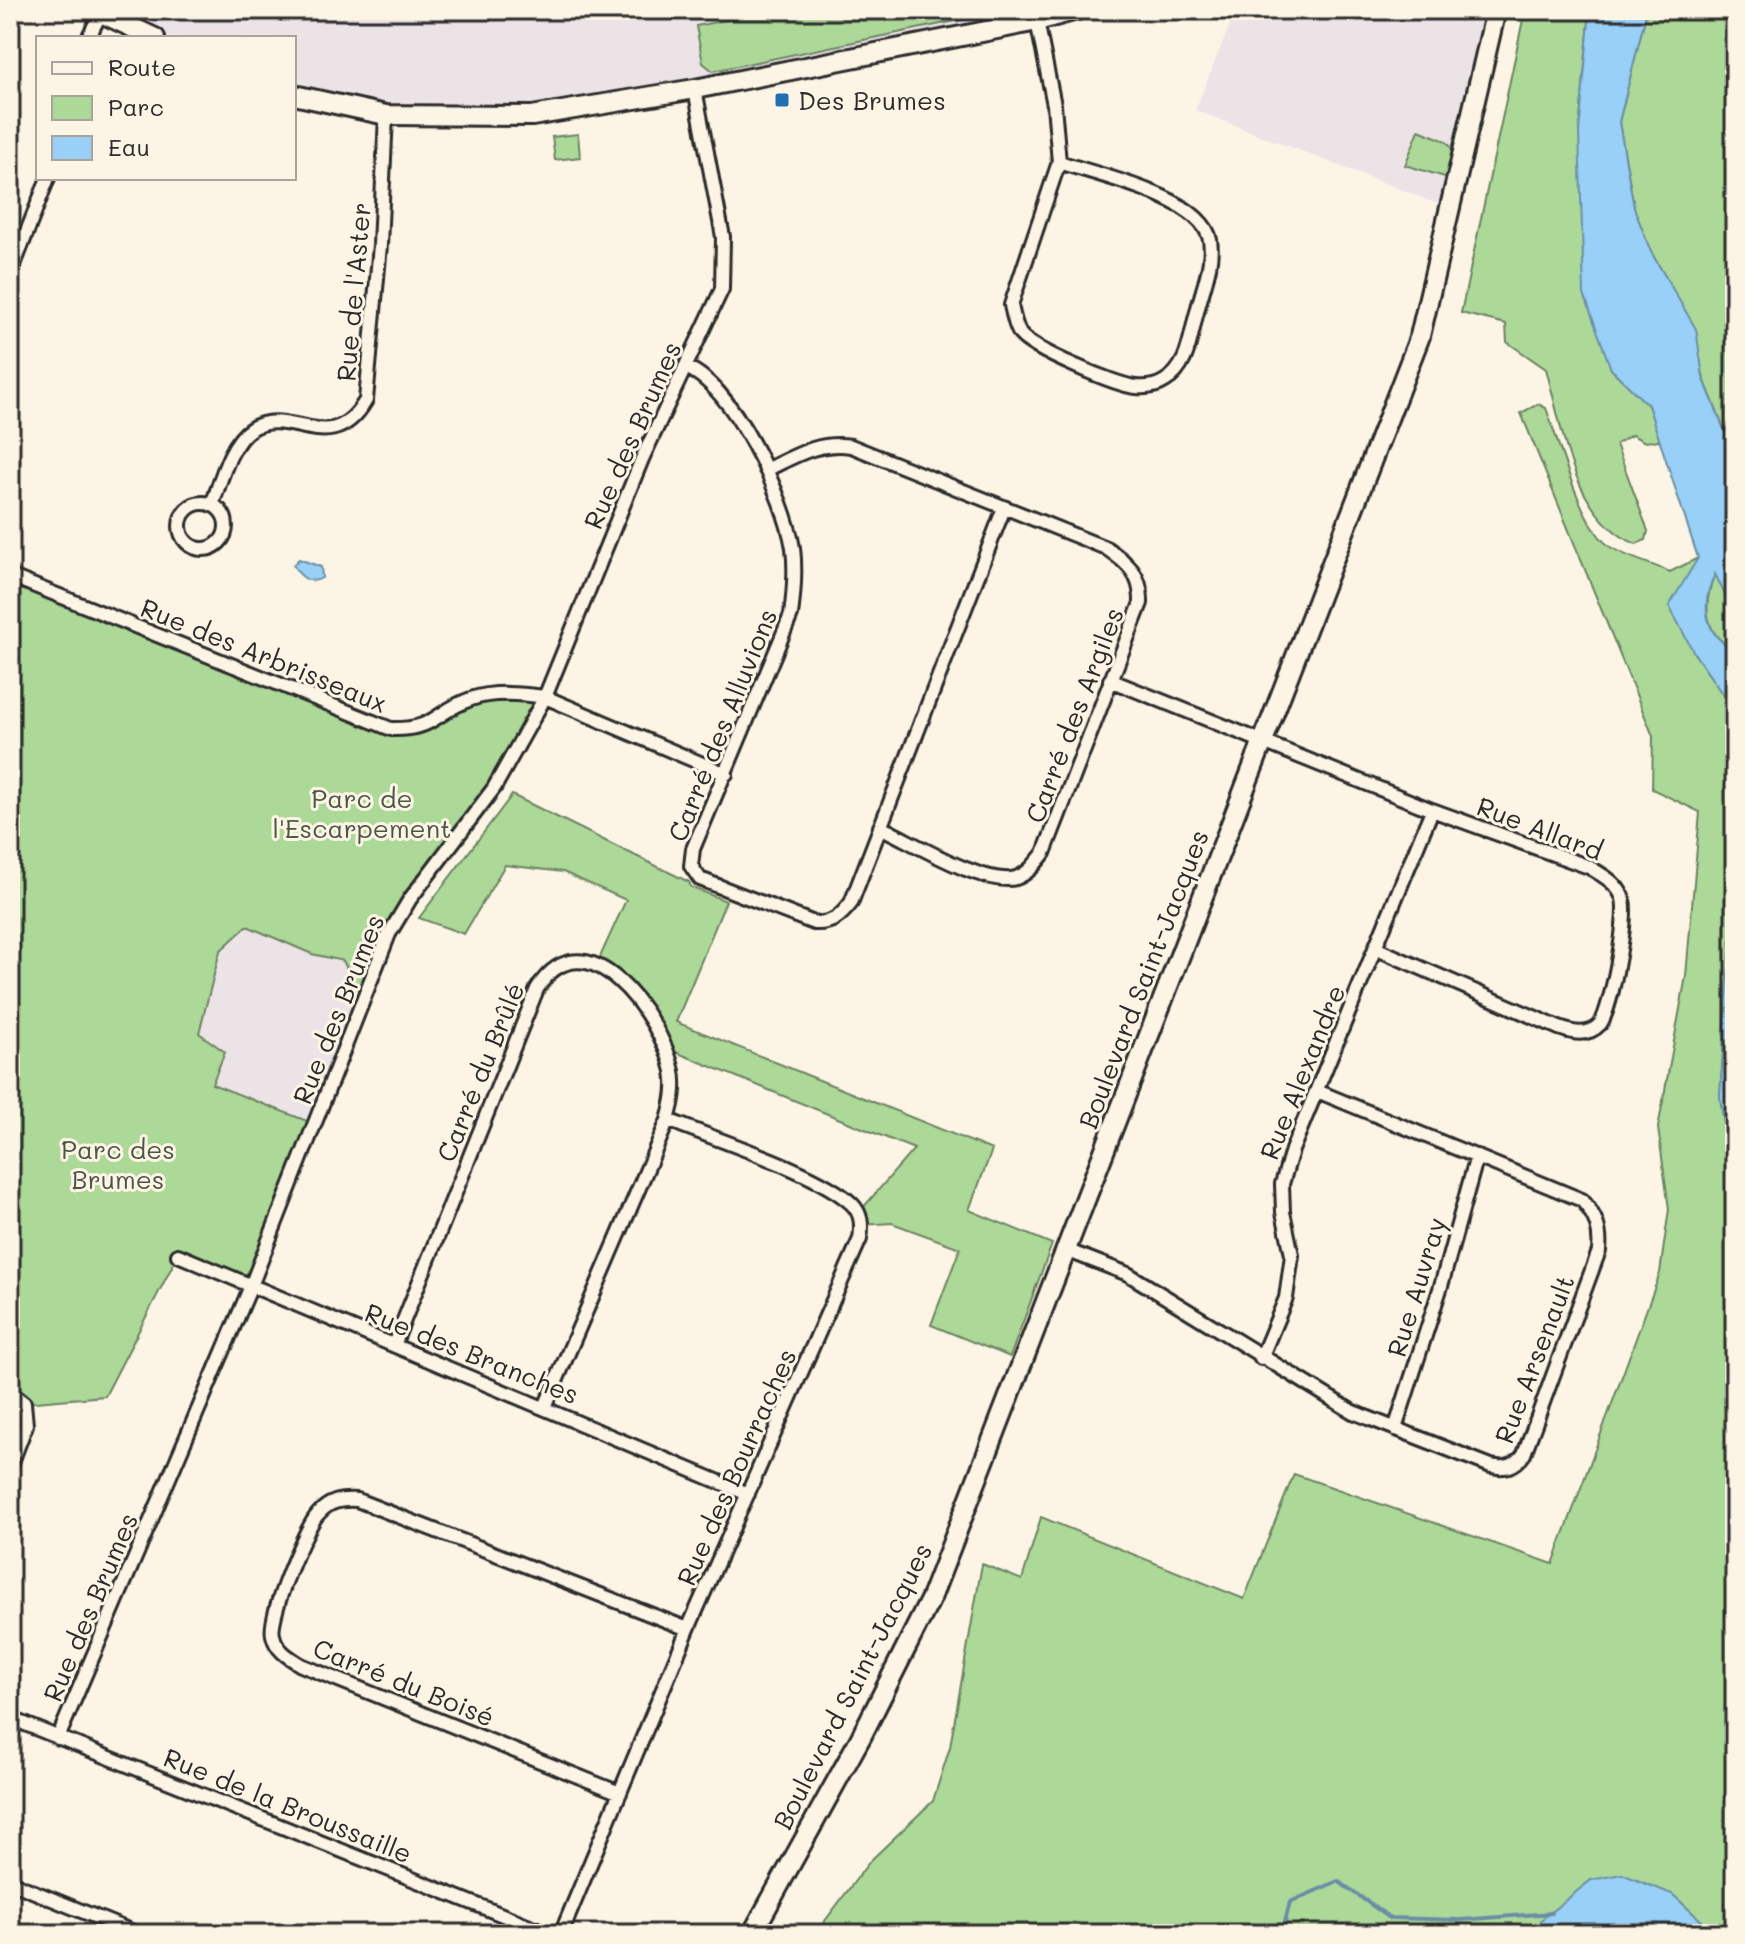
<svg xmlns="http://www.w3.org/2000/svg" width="1745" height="1944" font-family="Mali,sans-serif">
<rect width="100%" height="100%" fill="#fcf5e5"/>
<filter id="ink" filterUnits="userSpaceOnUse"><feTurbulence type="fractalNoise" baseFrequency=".0125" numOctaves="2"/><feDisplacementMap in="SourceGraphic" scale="16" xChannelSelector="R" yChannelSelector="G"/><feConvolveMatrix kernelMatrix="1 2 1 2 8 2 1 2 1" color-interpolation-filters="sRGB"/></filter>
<g filter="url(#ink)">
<path fill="#ece3e7" d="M 95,10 L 1077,10 L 532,116 L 386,115 L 294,95 L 294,38 L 155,38 Z
M 1236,10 L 1496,10 L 1451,209 L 1195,110 Z
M 259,814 L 363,998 L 315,1124 L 10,1007 L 10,962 Z"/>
<path fill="#acd998" stroke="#6c8262" stroke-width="2" d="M 740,10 L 1009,10 L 713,71 L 703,63 L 696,26 L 741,17 Z
M 1525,10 L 1590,10 L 1579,132 L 1611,369 L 1648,405 L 1660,440 L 1645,442 L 1632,435 L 1616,444 L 1648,531 L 1646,540 L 1636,544 C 1572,517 1563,428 1546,369 L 1507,342 L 1506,324 L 1461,313 Z
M 1647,10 L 1735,10 L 1735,457 L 1703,376 L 1695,329 L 1651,252 L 1634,208 L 1619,122 Z
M 1419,130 L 1446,141 L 1453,150 L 1448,178 L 1405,165 Z
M 578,134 L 580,157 L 555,160 L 552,137 Z
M 1538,404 L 1546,408 C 1559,442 1581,529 1612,548 C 1629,558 1652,564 1670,572 L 1698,558 L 1694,653 L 1735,712 L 1735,879 L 1720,1097 L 1735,1191 L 1735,1934 L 1716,1934 L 1672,1894 L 1552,1913 L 1541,1920 L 1532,1934 L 822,1934 L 825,1921 L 870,1861 L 933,1801 L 950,1747 L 982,1564 L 1022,1580 L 1041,1517 L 1244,1599 L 1294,1474 L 1553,1564 L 1660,1273 L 1669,1209 L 1658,1128 L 1686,976 L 1700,812 L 1652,789 L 1653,736 L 1521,413 Z
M 1715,573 L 1731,607 L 1735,650 C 1702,634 1703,604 1715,573 Z
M 10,576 L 335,709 L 418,730 L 471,699 L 545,697 L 511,761 L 410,899 L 363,998 L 343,961 L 312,954 L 247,926 L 220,951 L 199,1033 L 225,1052 L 212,1084 L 315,1124 L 251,1286 L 178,1255 L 105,1396 L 24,1403 L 10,1392 Z
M 512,795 L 689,882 L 691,887 L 726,901 L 676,1022 L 992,1150 L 969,1210 L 1052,1244 L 1010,1357 L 931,1325 L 960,1248 L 892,1223 L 862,1225 L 861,1210 L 914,1149 L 663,1047 L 636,994 L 595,968 L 626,900 L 563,872 L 505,865 L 464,934 L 419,918 Z"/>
<path fill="#98d0f7" stroke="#6c8ea5" stroke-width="2" d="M 1590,10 L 1647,10 L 1619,122 L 1634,208 L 1651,252 L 1696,329 L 1703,377 L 1735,457 L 1735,632 L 1731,607 L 1715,574 C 1701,603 1703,635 1735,650 L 1735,712 L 1694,653 L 1669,606 L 1698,558 L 1648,405 L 1611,369 L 1584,294 L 1579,132 Z
M 299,559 L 321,567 L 322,578 C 309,586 299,575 293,565 Z
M 1735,879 L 1735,1193 L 1720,1097 Z
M 1622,1874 L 1672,1894 L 1716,1934 L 1654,1934 L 1649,1930 L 1633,1934 L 1532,1934 L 1541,1920 L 1591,1880 Z"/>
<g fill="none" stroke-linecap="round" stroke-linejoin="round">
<path stroke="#6c8ea5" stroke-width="4" d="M 1282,1934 L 1290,1902 L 1338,1881 L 1390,1918 L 1460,1920 L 1552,1913"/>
<g stroke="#2b2b2b" stroke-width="18">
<path id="street" d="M 1037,21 L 1054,105 L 1059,162 L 1011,305 C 1013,315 1015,326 1020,334 C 1032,350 1116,385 1136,387 C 1146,388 1156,387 1165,381 C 1189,367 1190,336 1197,312 C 1202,290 1214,263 1210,240 C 1202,197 1097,175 1059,162
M 88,38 L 101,13
M 10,275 L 48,178
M 685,367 C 733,384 785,499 793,548 C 796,571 794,592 791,615 L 693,849 L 691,866 L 700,879 L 814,923 C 832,924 840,917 851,903 L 1004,508
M 766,470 C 795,456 818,441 851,446 L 1106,548 C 1128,563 1142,575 1141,603 L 1044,853 C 1036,863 1028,874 1016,878 C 984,887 911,841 880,827
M180 526a23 23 0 1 1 46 0a23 23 0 1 1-46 0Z
M 212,505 C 220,483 230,442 251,429 C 290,404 331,461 366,400 L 380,245 L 386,115
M 10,576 L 391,729 C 436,730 434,712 471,699 C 494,691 521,694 545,697 L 726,774
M 1110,680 L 1432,810 L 1589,867 C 1602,875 1616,882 1622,896 C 1630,911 1611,1011 1600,1024 C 1588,1037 1573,1033 1559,1028 L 1375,948
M 1066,1250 L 1128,1274 L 1353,1412 L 1491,1466 C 1505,1469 1515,1467 1524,1454 L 1599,1251 C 1601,1230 1596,1216 1582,1200 L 1317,1091
M 178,1255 L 748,1494
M 394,1345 L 537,989 C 586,911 661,1017 673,1071 C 676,1088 673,1103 668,1120 L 545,1407
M 1261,1358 L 1286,1298 L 1292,1255 L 1283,1212 L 1282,1184 L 1292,1150 L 1432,810
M 10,1392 L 24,1403 L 26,1425 L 10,1467
M 1395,1429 L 1441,1286 L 1477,1156
M 10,1718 L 550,1934
M 58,1738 L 251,1286 L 389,934 L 410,899 L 494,788 L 545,697 L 642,459 L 722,289 L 723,237 L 695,89
M 620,1793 L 301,1665 C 288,1657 276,1650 273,1635 C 268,1617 305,1528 318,1514 C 329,1501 341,1499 357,1500 L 688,1629
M 10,1882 L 138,1934
M 561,1934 L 688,1629 L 860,1239 C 862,1226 862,1214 852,1204 C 819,1172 714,1139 668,1120"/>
</g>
<g stroke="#2b2b2b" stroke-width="24">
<path id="secondary" d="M 95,10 L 155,38
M 294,95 L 386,115 L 532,116 L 695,89 L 1037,21 L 1077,10
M 752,1934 L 861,1737 L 931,1598 L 1420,336 L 1496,10"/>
</g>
<use href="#street" stroke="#fcf5e5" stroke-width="12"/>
<use href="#secondary" stroke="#fcf5e5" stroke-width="18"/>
</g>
</g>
<rect fill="#1f6fb2" stroke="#fcf5e5" stroke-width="3" x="774" y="92" width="16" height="16" rx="4"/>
<g text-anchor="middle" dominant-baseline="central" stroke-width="6" stroke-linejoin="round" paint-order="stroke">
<g font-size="26" fill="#2b2b2b" stroke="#fcf5e5" text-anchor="start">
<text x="798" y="100">Des Brumes</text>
</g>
<g font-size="26" fill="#2b2b2b" stroke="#fcf5e5">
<text transform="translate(353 292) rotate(-85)">Rue de l'Aster</text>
<text transform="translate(632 435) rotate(-66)">Rue des Brumes</text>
<text transform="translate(264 655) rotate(22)">Rue des Arbrisseaux</text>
<text transform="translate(1074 715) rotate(-69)">Carré des Argiles</text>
<text transform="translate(722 725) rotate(-68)">Carré des Alluvions</text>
<text transform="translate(1540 828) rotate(21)">Rue Allard</text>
<text transform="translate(1143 979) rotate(-69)">Boulevard Saint-Jacques</text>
<text transform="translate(338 1009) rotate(-68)">Rue des Brumes</text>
<text transform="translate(480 1072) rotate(-68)">Carré du Brûlé</text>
<text transform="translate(1302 1072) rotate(-68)">Rue Alexandre</text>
<text transform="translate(1416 1287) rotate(-73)">Rue Auvray</text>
<text transform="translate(472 1353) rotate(22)">Rue des Branches</text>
<text transform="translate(1534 1359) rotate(-69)">Rue Arsenault</text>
<text transform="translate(736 1467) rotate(-66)">Rue des Bourraches</text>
<text transform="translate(90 1607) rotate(-67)">Rue des Brumes</text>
<text transform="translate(404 1682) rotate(22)">Carré du Boisé</text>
<text transform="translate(852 1686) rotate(-63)">Boulevard Saint-Jacques</text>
<text transform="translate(288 1805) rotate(22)">Rue de la Broussaille</text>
</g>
<g font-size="26" fill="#4b5646" stroke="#fcf5e5">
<text x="362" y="798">Parc de<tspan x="362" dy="30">l'Escarpement</tspan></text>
<text x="118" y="1149">Parc des<tspan x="118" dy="30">Brumes</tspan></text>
</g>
</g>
<rect width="1745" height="1944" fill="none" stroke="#fcf5e5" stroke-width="40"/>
<rect x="20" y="20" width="1705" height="1904" fill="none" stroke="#2b2b2b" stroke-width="3" filter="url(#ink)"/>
<rect x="36" y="36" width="260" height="144" fill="#fcf5e5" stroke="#a8a49b" stroke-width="2"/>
<rect x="52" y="62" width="40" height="12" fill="#fcf5e5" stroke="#a8a49b" stroke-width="2"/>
<text x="108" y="76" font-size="24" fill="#2b2b2b">Route</text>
<rect x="52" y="96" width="40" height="24" fill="#acd998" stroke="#a8a49b" stroke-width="2"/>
<text x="108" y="116" font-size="24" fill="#2b2b2b">Parc</text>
<rect x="52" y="136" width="40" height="24" fill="#98d0f7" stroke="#a8a49b" stroke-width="2"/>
<text x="108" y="156" font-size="24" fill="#2b2b2b">Eau</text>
</svg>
